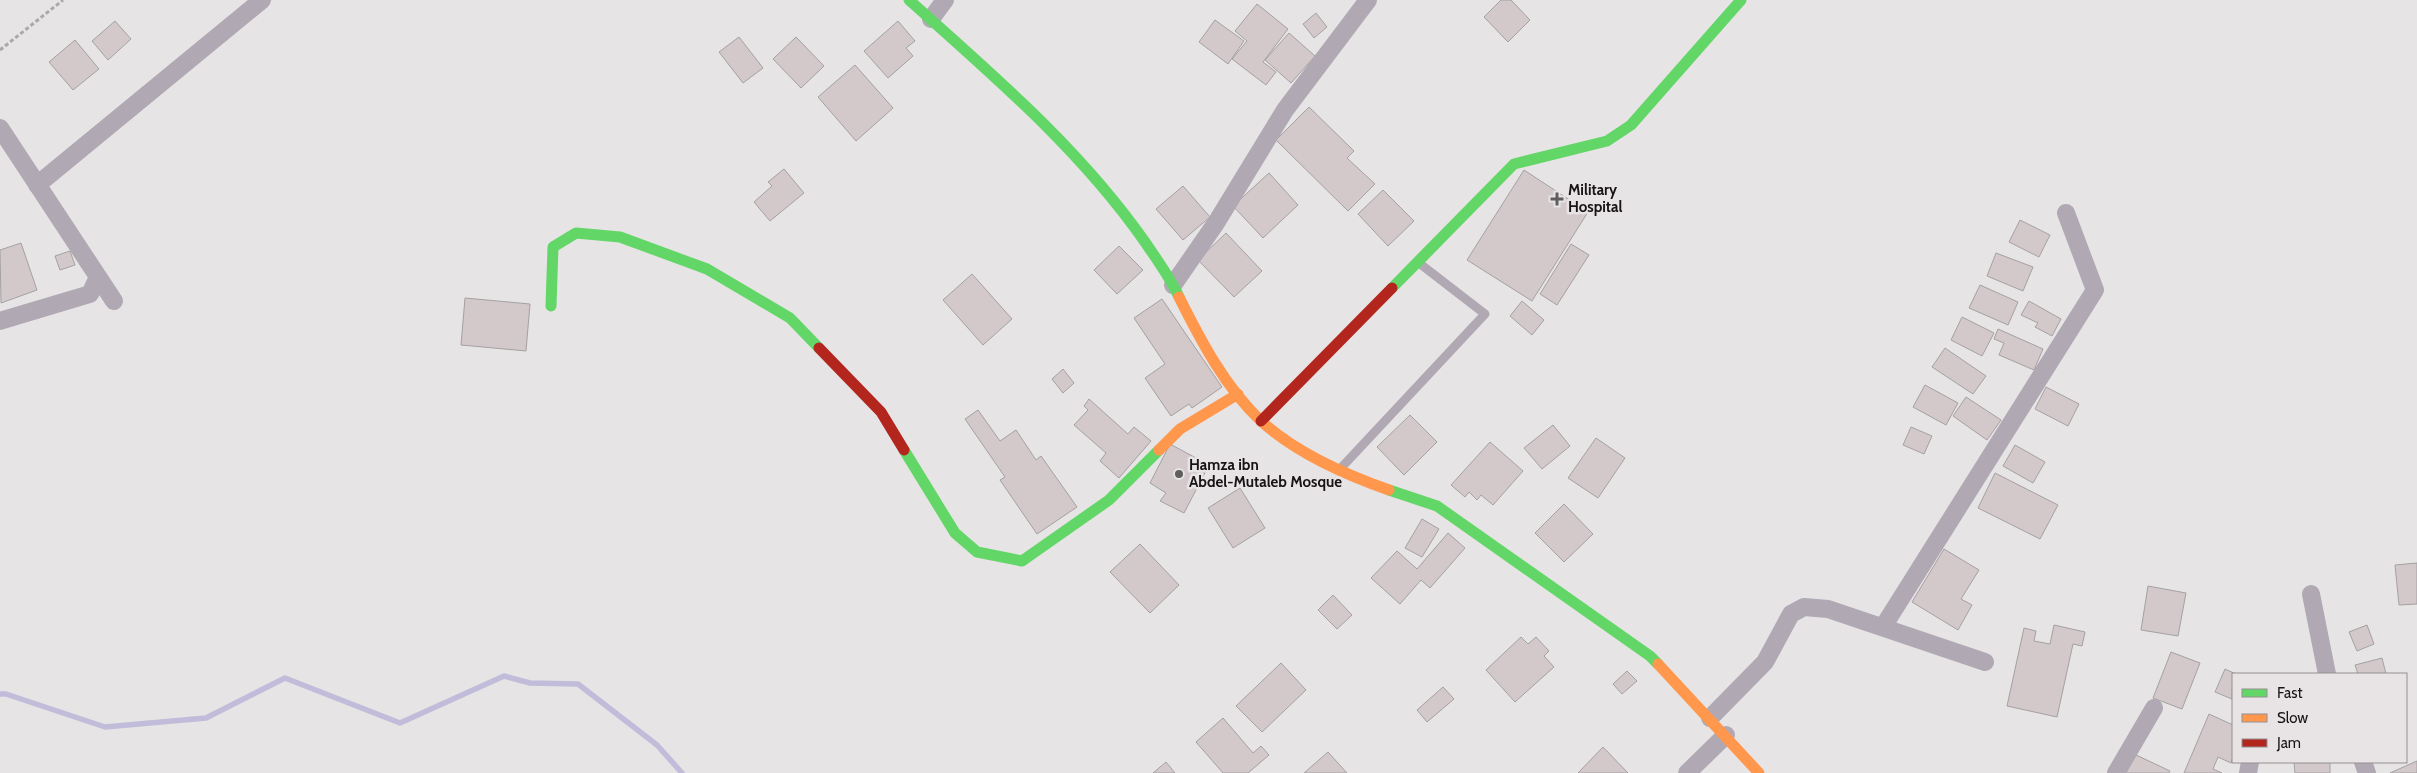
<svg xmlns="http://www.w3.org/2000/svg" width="2417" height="773" font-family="Cabin,sans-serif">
<rect width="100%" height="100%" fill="#e7e4e5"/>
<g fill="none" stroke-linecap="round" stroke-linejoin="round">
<path stroke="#c0bcda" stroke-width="5.5" d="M 0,694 L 6,694 L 105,727 L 206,718 L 285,678 L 400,723 L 504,676 L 530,683 L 578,684 L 657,745 L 682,773"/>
</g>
<path fill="#d3c8ca" stroke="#a4a1a2" d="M 1501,0 L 1511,0 L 1530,20 L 1508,42 L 1484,17 Z
M 1257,4 L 1288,29 L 1263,62 L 1276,72 L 1266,85 L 1232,59 L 1247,41 L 1235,31 Z
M 1316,13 L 1327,27 L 1314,38 L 1303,24 Z
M 1215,20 L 1244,41 L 1228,64 L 1199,42 Z
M 115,21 L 131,39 L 108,60 L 92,41 Z
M 898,21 L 915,41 L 906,48 L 913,56 L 888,78 L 864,51 Z
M 1289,33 L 1315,56 L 1291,83 L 1265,60 Z
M 739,37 L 763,68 L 743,83 L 719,52 Z
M 796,37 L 824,66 L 801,88 L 773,59 Z
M 75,40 L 99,69 L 73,90 L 49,62 Z
M 855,65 L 893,108 L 856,141 L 818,97 Z
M 1309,107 L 1354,151 L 1347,158 L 1375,184 L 1348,211 L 1276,140 Z
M 784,169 L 804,193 L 770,221 L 754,202 L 772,186 L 768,182 Z
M 1524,170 L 1588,212 L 1532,301 L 1467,260 Z
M 1269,173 L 1298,205 L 1263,238 L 1233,206 Z
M 1183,186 L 1210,217 L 1183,240 L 1156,209 Z
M 1383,190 L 1414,221 L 1388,246 L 1358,214 Z
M 2020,220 L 2050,235 L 2039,257 L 2009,242 Z
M 1226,233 L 1262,271 L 1234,297 L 1198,260 Z
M 21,243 L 37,290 L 1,303 L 0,250 Z
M 1571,244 L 1589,255 L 1557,305 L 1540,294 Z
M 1119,246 L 1143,270 L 1117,294 L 1094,270 Z
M 70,251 L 75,265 L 60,270 L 55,256 Z
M 1996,253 L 2033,267 L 2023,291 L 1987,276 Z
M 972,274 L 1012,319 L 983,345 L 943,300 Z
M 1980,285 L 2018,302 L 2008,325 L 1969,308 Z
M 465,298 L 530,304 L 526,351 L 461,345 Z
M 1162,299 L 1222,387 L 1192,408 L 1189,404 L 1171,416 L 1145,378 L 1165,364 L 1134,318 Z
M 1522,301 L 1544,320 L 1532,335 L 1510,316 Z
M 2029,301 L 2061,319 L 2052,336 L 2035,327 L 2038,323 L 2021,315 Z
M 1962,317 L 1994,333 L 1982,356 L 1951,340 Z
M 1998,329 L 2043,349 L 2034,370 L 1999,355 L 2004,343 L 1994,339 Z
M 1945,348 L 1986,376 L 1973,394 L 1932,367 Z
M 1063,369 L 1074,383 L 1063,393 L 1052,379 Z
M 1925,385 L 1958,403 L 1946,425 L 1913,407 Z
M 2046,387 L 2079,404 L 2068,426 L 2035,409 Z
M 1966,397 L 2001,420 L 1987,440 L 1953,416 Z
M 1089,399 L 1128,434 L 1134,427 L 1151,441 L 1119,478 L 1100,461 L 1106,453 L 1074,425 L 1088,410 L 1084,406 Z
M 978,410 L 1000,441 L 1016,430 L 1036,460 L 1041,456 L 1077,507 L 1037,534 L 1000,480 L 1005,477 L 965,419 Z
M 1410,415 L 1437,442 L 1404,475 L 1377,447 Z
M 1553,425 L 1570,446 L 1542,469 L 1524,448 Z
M 1911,427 L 1932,436 L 1924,454 L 1903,445 Z
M 1596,438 L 1625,458 L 1598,498 L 1568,478 Z
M 1490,442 L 1523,471 L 1493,505 L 1481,495 L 1477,500 L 1469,492 L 1465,497 L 1451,485 Z
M 1170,444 L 1209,465 L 1184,513 L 1160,501 L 1166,493 L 1150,483 Z
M 2015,445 L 2045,462 L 2033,483 L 2003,466 Z
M 1995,473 L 2058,505 L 2040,539 L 1978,508 Z
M 1240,488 L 1265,528 L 1233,548 L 1208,508 Z
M 1564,504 L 1593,534 L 1564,562 L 1535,533 Z
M 1422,519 L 1439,529 L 1422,557 L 1405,548 Z
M 1448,533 L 1465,548 L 1430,588 L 1421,580 L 1400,604 L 1371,578 L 1397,551 L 1417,569 Z
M 1140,544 L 1179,585 L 1150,613 L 1110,572 Z
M 1944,549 L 1979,570 L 1961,599 L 1972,605 L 1958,630 L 1912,602 Z
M 2417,563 L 2417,604 L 2399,605 L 2395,565 Z
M 2148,586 L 2186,593 L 2178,636 L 2141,630 Z
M 1333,595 L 1352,615 L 1337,629 L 1318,610 Z
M 2054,625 L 2085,632 L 2082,646 L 2073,644 L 2057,717 L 2007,706 L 2024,628 L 2036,631 L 2034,641 L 2050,644 Z
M 2367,625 L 2374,644 L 2357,651 L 2349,632 Z
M 1521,637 L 1528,644 L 1536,637 L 1549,651 L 1544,656 L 1554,667 L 1515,702 L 1486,670 Z
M 2171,652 L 2200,663 L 2182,709 L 2153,698 Z
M 2382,658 L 2386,674 L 2358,674 L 2355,665 Z
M 1281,663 L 1306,690 L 1262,732 L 1236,706 Z
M 2225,669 L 2236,674 L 2233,674 L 2232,699 L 2215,692 Z
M 1627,671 L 1637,681 L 1622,694 L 1613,684 Z
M 1443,687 L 1454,699 L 1427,722 L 1417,710 Z
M 2209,714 L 2233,725 L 2233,757 L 2231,763 L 2218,757 L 2213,769 L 2222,773 L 2184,773 Z
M 1223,718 L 1253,753 L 1261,746 L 1269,755 L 1248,773 L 1223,773 L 1196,742 Z
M 1603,747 L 1628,773 L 1578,773 Z
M 1328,752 L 1347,773 L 1304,773 Z
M 2134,754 L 2170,771 L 2169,773 L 2126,773 Z
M 2417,761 L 2417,773 L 2390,773 Z
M 1166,762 L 1175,773 L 1153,773 Z
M 2294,762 L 2330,762 L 2330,773 L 2295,773 Z"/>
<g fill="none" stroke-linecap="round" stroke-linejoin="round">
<path stroke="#aca7ac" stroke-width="3" stroke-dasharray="4 2.5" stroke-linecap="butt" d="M 0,50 L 63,0"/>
<path stroke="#b0a8b3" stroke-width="9" d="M 1341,468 L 1485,314 L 1419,263"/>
<path stroke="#b0a8b3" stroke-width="18" d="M 931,19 L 945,0
M 0,128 L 114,301
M 37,185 L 262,0
M 1173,285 L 1216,223 L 1285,110 L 1368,0
M 0,321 L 90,294 L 98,277
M 2311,594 L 2327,674
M 1883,627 L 2095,290 L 2066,213
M 1710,718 L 1765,662 L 1791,614 L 1804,607 L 1828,609 L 1985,662
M 2363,762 L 2367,773
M 1687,773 L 1726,735
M 2116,773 L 2154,708
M 2248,773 L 2250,762"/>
<path stroke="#63d668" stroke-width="11" d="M 909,0 C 993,75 1080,149 1145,242 C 1157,260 1170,277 1179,297
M 1392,288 L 1514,164 L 1607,141 L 1631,125 L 1741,0
M 551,306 L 553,247 L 576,233 L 620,237 L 707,269 L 790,318 L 819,348
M 904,450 L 955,533 L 977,552 L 1022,561 L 1109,500 L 1159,450
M 1389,490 L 1437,506 L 1650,656 L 1658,664"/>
<path stroke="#ff974d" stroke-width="11" d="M 1179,297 C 1201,341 1225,387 1261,421 C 1295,452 1346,475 1389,490
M 1159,450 L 1180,429 L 1238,394
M 1658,664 L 1759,773"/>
<path stroke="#b3261e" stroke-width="11" d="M 819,348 L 881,412 L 904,450
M 1261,421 L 1392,288"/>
</g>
<g fill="#5f5d5e" stroke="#e8e3e5" stroke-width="2">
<path d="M1554.5 191.5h5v5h5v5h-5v5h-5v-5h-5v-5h5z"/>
<circle cx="1179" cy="474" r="5"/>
</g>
<g text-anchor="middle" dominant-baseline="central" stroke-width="5" stroke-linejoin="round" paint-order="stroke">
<g font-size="15" font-weight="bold" fill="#161415" stroke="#e8e3e5" text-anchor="start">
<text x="1568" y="190">Military<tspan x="1568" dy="17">Hospital</tspan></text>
<text x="1189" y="465">Hamza ibn<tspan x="1189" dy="17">Abdel-Mutaleb Mosque</tspan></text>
</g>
</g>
<rect x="2232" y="673" width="175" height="90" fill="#e8e3e5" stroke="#949092"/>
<rect x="2242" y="689" width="25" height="8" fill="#63d668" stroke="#949092"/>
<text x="2277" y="698" font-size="15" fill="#161415">Fast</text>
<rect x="2242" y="714" width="25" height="8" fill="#ff974d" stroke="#949092"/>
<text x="2277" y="723" font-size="15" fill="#161415">Slow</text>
<rect x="2242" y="739" width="25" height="8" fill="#b3261e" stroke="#949092"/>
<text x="2277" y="748" font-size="15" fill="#161415">Jam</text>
</svg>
